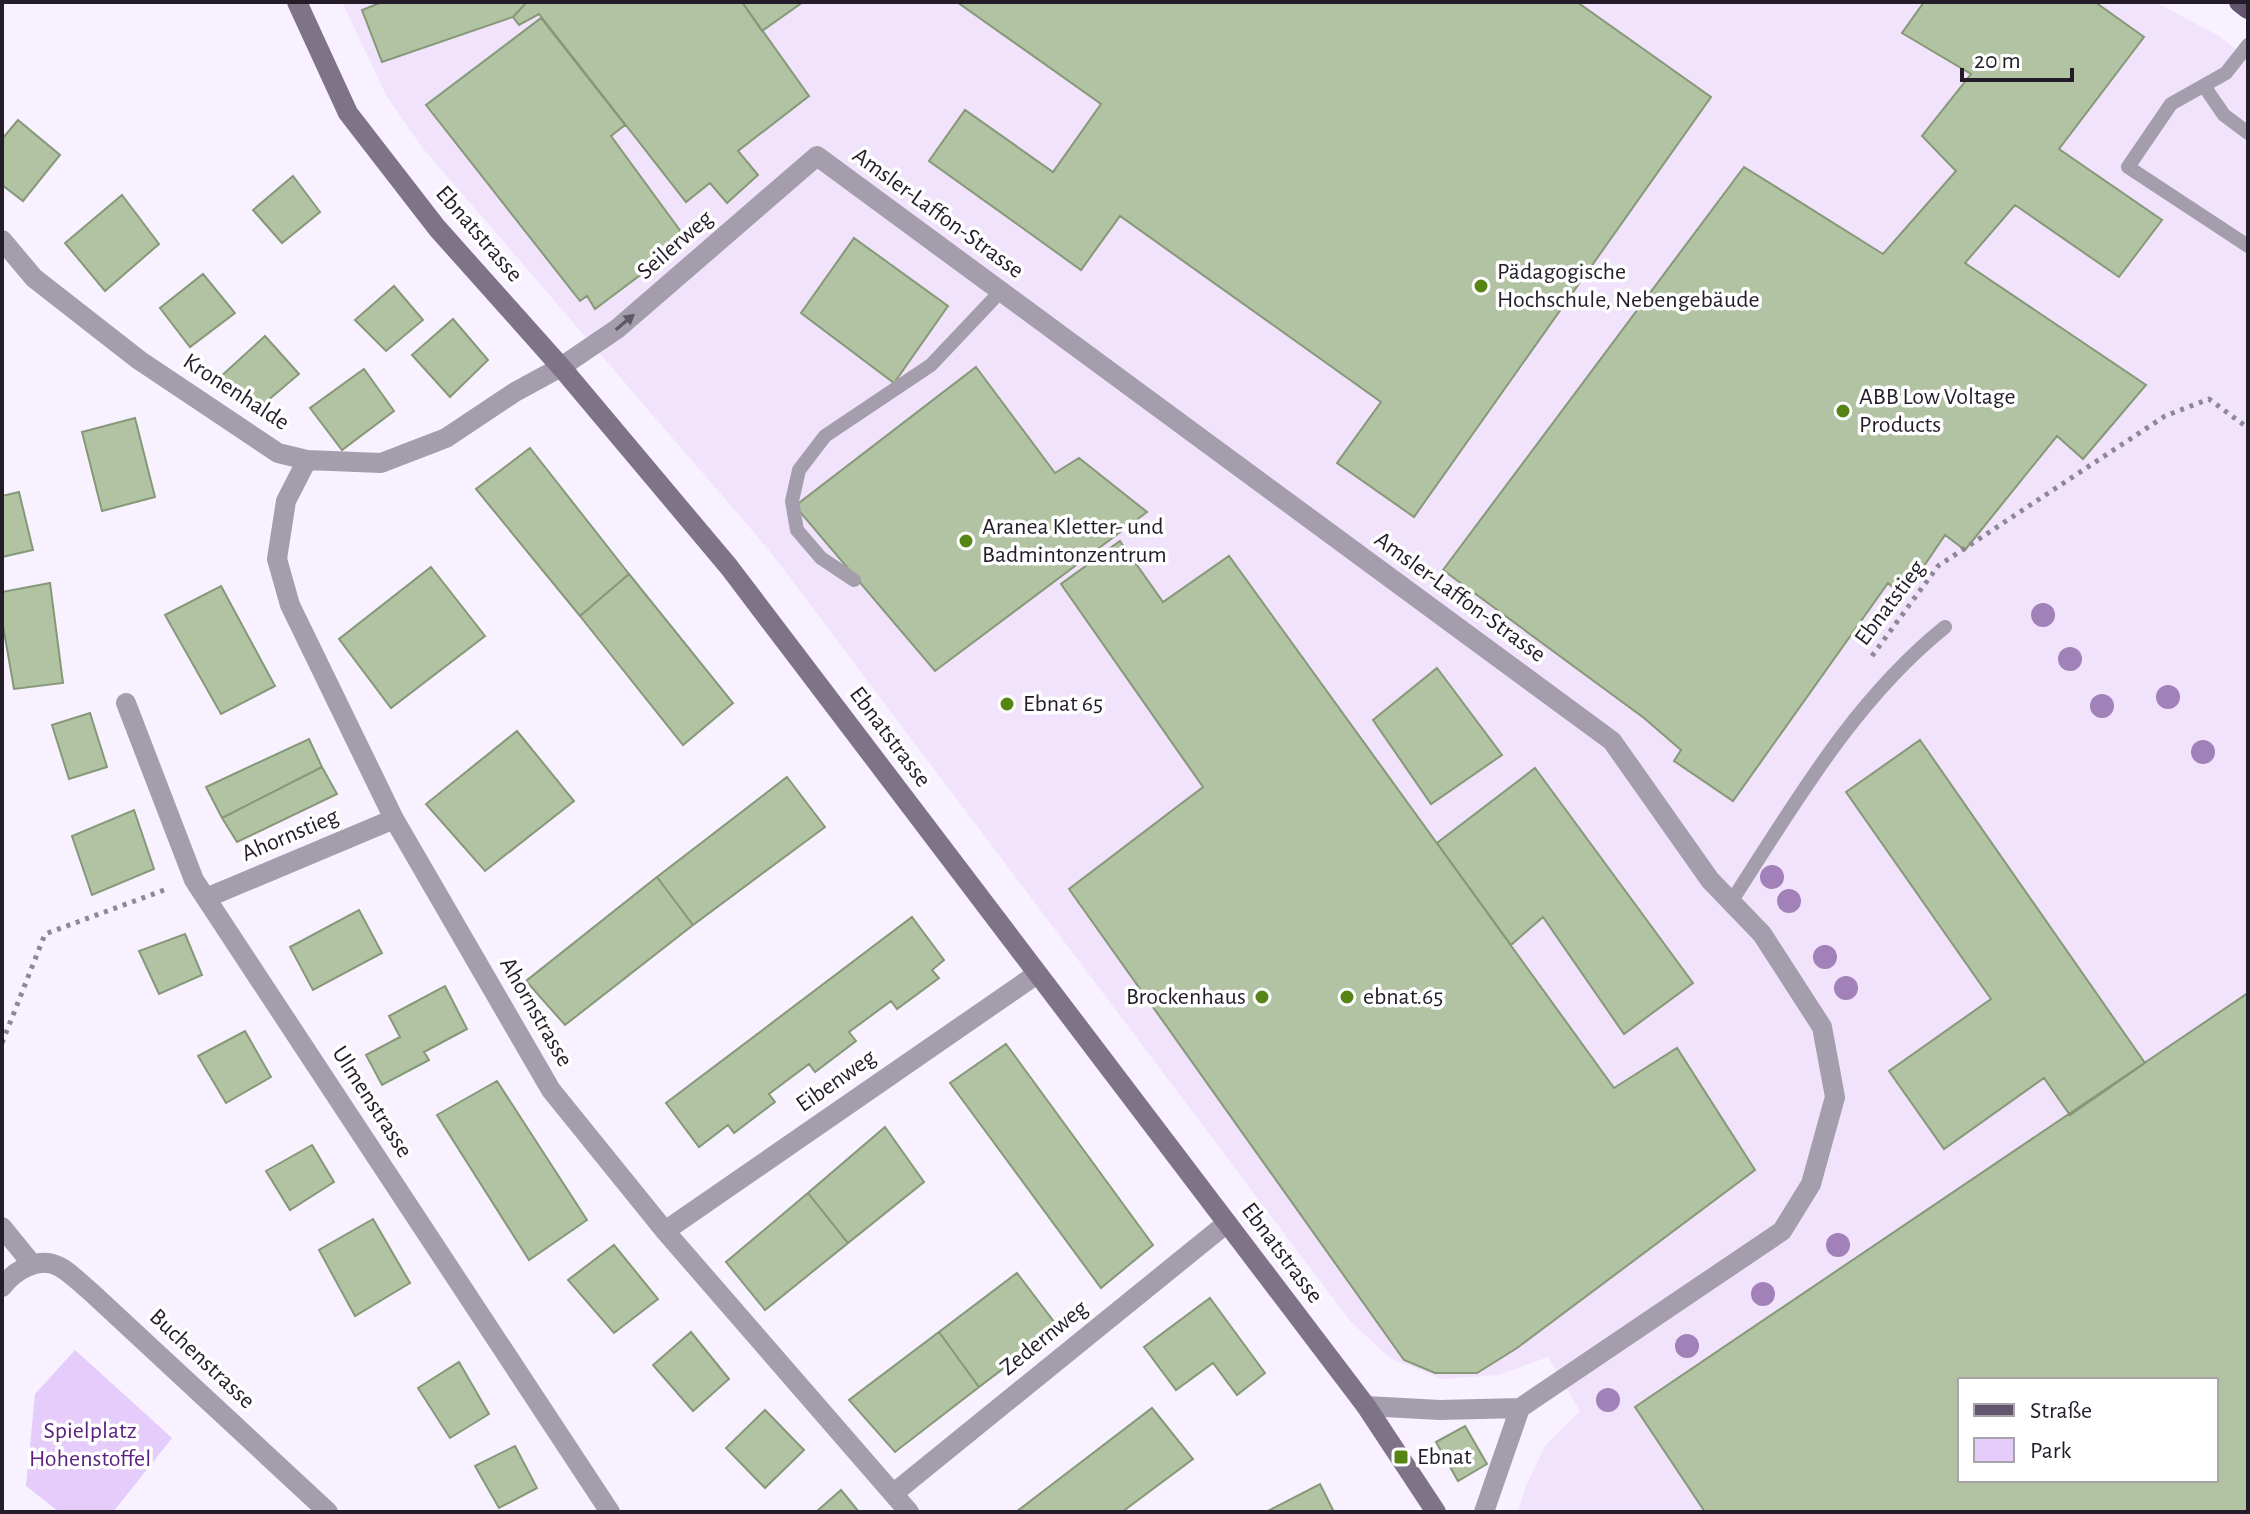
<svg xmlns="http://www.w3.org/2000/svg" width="2250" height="1514" font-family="'Alegreya Sans',sans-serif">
<rect width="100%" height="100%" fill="#f8f1ff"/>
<path fill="#f0e3fb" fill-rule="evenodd" d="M 342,2 L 2155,2 L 2219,36 L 2248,59 L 2248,1512 L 1518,1512 L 1526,1486 L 1545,1446 L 1580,1411 L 1548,1357 L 1498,1375 L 1442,1379 L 1390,1358 L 1351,1322 L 769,550 L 421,146 L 386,95 ZM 1960,1380 L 2216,1380 L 2216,1480 L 1960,1480 Z"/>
<path fill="#e6ccfa" d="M 75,1350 L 172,1438 L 113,1512 L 59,1512 L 26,1486 L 35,1394 Z"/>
<path fill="#b1c3a2" stroke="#879878" stroke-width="2" fill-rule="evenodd" d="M 382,2 L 527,2 L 513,17 L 382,62 L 362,10 Z
M 527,2 L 742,2 L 809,96 L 738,151 L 758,175 L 727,203 L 710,183 L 686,202 L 539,14 L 519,25 L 513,17 Z
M 742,2 L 803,2 L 762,31 Z
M 957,2 L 1577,2 L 1711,97 L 1414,517 L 1337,463 L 1381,402 L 1120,216 L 1081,270 L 929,161 L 965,110 L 1053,172 L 1101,104 Z
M 1924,2 L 2095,2 L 2144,37 L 2059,149 L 2162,220 L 2119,277 L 2015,205 L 1965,263 L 2146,385 L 2083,459 L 2057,436 L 1965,550 L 1945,535 L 1903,597 L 1888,583 L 1733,801 L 1674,761 L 1681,750 L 1644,718 L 1443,570 L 1744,167 L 1883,254 L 1956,171 L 1922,136 L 1971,74 L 1902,33 Z
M 541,18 L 625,125 L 611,136 L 687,240 L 595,309 L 587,296 L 580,301 L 426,105 Z
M 18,120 L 60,155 L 23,201 L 2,185 L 2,139 Z
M 293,176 L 320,212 L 282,243 L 253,210 Z
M 122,195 L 159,244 L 105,291 L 65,243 Z
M 854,238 L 948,306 L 894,383 L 801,313 Z
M 203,274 L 235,313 L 190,347 L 160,308 Z
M 394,286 L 423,320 L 386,351 L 355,320 Z
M 453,319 L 488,360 L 450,397 L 412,355 Z
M 265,336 L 299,374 L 253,413 L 218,379 Z
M 976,367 L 1055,473 L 1079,458 L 1147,512 L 935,671 L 795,506 Z
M 364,369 L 394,411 L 342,450 L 310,408 Z
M 135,418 L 155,497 L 102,511 L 82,432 Z
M 530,448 L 629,574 L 580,616 L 476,489 Z
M 19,492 L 33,550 L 2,557 L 2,496 Z
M 1120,541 L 1163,602 L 1229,556 L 1614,1088 L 1677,1048 L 1755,1170 L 1517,1348 L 1477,1373 L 1435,1373 L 1404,1360 L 1069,889 L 1203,787 L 1061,584 Z
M 431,567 L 485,636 L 391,708 L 339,639 Z
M 629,574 L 733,703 L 683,745 L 580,616 Z
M 50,583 L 63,683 L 14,689 L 2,620 L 2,592 Z
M 221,586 L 275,686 L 221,714 L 165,615 Z
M 1437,668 L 1502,755 L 1431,804 L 1373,720 Z
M 90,713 L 107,767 L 69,779 L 52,725 Z
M 517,731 L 574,801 L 485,871 L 426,804 Z
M 309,739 L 322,767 L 222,818 L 206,787 Z
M 1920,740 L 2145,1063 L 2070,1115 L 2044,1078 L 1944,1149 L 1889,1071 L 1991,999 L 1846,792 Z
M 322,767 L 337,794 L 237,842 L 222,818 Z
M 1535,768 L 1693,983 L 1624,1034 L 1543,917 L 1511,945 L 1437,843 Z
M 787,777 L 825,827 L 693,925 L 657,877 Z
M 134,810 L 154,869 L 92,895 L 72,836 Z
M 657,877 L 693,925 L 565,1025 L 526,981 Z
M 359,910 L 382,953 L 313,990 L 290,947 Z
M 912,917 L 944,960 L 932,970 L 939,978 L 897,1009 L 891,1001 L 849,1032 L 856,1041 L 815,1072 L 809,1064 L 769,1094 L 775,1102 L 734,1133 L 728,1125 L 699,1147 L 666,1103 Z
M 185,934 L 202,975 L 159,994 L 139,951 Z
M 445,986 L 467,1029 L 424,1052 L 429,1060 L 382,1085 L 366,1055 L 400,1037 L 389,1016 Z
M 2248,993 L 2248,1512 L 1705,1512 L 1635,1407 ZM 1960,1380 L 2216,1380 L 2216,1480 L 1960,1480 Z
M 245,1031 L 271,1077 L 226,1103 L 198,1056 Z
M 1006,1044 L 1153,1245 L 1101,1288 L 950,1083 Z
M 497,1081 L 587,1220 L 529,1260 L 437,1115 Z
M 885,1127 L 924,1182 L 848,1243 L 808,1193 Z
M 312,1145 L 334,1182 L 290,1210 L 266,1171 Z
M 808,1193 L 848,1243 L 765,1310 L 726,1262 Z
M 373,1219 L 410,1283 L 355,1316 L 319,1250 Z
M 614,1245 L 658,1299 L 614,1333 L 568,1280 Z
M 1017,1273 L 1058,1327 L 979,1387 L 939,1332 Z
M 1210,1298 L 1265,1373 L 1237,1395 L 1213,1363 L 1176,1390 L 1144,1347 Z
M 691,1332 L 729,1379 L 693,1411 L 653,1365 Z
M 939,1332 L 979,1387 L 895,1452 L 849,1400 Z
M 459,1362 L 489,1414 L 450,1438 L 418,1388 Z
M 1152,1408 L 1193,1459 L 1122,1512 L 1016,1512 Z
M 765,1410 L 804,1450 L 765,1488 L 726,1448 Z
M 1465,1426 L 1487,1464 L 1458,1481 L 1436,1442 Z
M 515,1446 L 537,1488 L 499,1508 L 475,1466 Z
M 1320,1484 L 1334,1512 L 1266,1512 Z
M 841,1490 L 859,1512 L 816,1512 Z"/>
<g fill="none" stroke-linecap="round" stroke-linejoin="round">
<path stroke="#8e8794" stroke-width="5" stroke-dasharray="4 6" stroke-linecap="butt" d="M 1872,656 L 1938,566 L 2165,416 L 2209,399 L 2248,428
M 2,1043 L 45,934 L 167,889"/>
<path stroke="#a49dab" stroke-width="14" d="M 2248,45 L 2226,73 L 2171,104 L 2128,167 L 2248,246
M 2204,86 L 2224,115 L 2248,133
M 854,580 L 821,558 L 797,530 L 792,501 L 799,470 L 825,436 L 931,365 L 1001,291
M 1731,902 C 1794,805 1853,701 1945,627"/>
<path stroke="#a49dab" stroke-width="20" d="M 2,240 L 34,278 L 139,360 L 278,453 L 307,460 L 381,463 L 446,438 L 515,392 L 561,367 L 617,329 L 817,156 L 1612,741 L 1710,880 L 1762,934 L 1822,1027 L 1835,1097 L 1811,1184 L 1782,1231 L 1520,1408 L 1440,1410 L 1366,1406
M 307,460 L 286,501 L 277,559 L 290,605 L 394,819 L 551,1090 L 665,1231 L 909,1512
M 126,703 L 194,880 L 610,1512
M 206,898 L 394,819
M 2,1227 L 32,1264
M 665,1231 L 1037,974
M 2,1287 C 14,1271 39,1255 60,1267 C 71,1273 81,1284 91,1292 L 328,1512
M 894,1493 L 1227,1223
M 1484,1512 L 1520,1408"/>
<path stroke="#7e7387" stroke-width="20" d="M 297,2 L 348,113 L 437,228 L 561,367 L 729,567 L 1366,1406 L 1436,1512"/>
<path stroke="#63556e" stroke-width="20" d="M 2239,2 L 2248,9"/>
</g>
<g fill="#a280b8">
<circle cx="2043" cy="615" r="12"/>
<circle cx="2070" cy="659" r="12"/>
<circle cx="2168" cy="697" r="12"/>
<circle cx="2102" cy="706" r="12"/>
<circle cx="2203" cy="752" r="12"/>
<circle cx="1772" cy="877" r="12"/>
<circle cx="1789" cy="901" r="12"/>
<circle cx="1825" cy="957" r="12"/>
<circle cx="1846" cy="988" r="12"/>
<circle cx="1838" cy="1245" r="12"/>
<circle cx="1763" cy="1294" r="12"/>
<circle cx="1687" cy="1346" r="12"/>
<circle cx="1608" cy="1400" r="12"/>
</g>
<defs><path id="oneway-solid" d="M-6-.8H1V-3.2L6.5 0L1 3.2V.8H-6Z" transform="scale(2)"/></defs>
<use fill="#5e5764" href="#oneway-solid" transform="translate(625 322) rotate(-40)"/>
<g fill="#578515" stroke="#fff" stroke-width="3">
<circle cx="1481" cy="286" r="8"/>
<circle cx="1843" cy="411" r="8"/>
<circle cx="966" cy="541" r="8"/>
<circle cx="1007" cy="704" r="8"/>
<circle cx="1262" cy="997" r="8"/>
<circle cx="1347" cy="997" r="8"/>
<rect x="1393" y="1449" width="16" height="16" rx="4"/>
</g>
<g text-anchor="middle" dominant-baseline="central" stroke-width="7" stroke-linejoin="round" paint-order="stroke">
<g font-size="24" fill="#241d29" stroke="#fff">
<text transform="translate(938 213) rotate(36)">Amsler-Laffon-Strasse</text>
<text transform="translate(479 234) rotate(49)">Ebnatstrasse</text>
<text transform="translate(675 245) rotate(-41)">Seilerweg</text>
<text transform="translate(236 392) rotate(33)">Kronenhalde</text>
<text transform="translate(1460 597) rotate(36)">Amsler-Laffon-Strasse</text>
<text transform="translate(1890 603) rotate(-53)">Ebnatstieg</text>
<text transform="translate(890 737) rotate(53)">Ebnatstrasse</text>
<text transform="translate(290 835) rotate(-23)">Ahornstieg</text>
<text transform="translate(536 1012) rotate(60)">Ahornstrasse</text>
<text transform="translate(836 1081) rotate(-35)">Eibenweg</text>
<text transform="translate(372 1102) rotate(57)">Ulmenstrasse</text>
<text transform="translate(1282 1253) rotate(53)">Ebnatstrasse</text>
<text transform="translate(1044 1338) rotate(-39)">Zedernweg</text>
<text transform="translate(202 1359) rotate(43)">Buchenstrasse</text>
</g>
<g font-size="24" fill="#241d29" stroke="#fff" text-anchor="start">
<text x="1497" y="272">Pädagogische<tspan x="1497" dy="28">Hochschule, Nebengebäude</tspan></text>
<text x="1859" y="397">ABB Low Voltage<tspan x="1859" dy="28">Products</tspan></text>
<text x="982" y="527">Aranea Kletter- und<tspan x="982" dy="28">Badmintonzentrum</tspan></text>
<text x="1023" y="704">Ebnat 65</text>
<text x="1246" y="997" text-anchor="end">Brockenhaus</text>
<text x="1363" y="997">ebnat.65</text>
<text x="1417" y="1457">Ebnat</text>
</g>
<g font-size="24" fill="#5c237e" stroke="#fff">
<text x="90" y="1431">Spielplatz<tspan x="90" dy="28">Hohenstoffel</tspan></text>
</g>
</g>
<rect width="2250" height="1514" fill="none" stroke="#241d29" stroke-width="8"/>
<rect x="1958" y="1378" width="260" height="104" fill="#ffffff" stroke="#a7a5a9" stroke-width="2"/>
<rect x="1974" y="1404" width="40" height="12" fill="#63556e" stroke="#a7a5a9" stroke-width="2"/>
<text x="2030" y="1418" font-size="24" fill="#241d29">Straße</text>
<rect x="1974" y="1438" width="40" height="24" fill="#e6ccfa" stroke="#a7a5a9" stroke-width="2"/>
<text x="2030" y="1458" font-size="24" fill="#241d29">Park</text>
<path d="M1962 68v12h110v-12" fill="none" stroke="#241d29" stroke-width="4"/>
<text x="1974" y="68" font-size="24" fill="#241d29" stroke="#ffffff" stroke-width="6" paint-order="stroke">20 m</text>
</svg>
